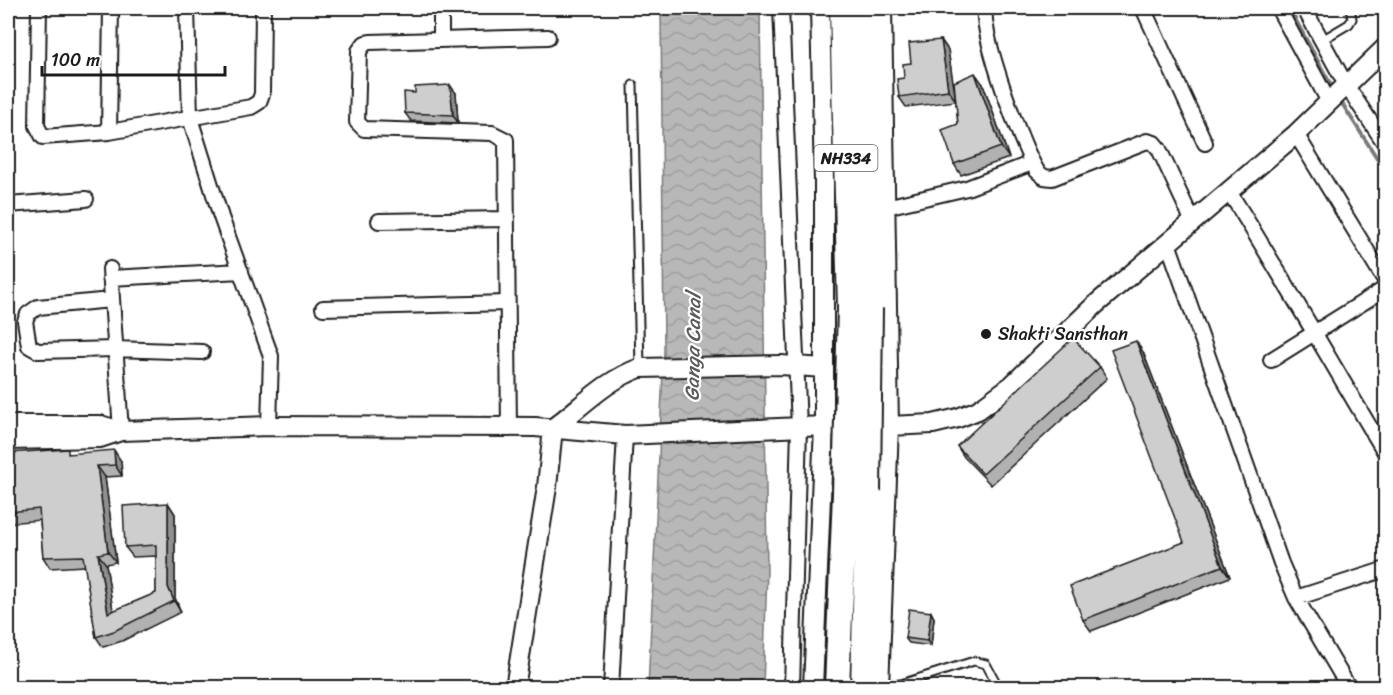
<svg xmlns="http://www.w3.org/2000/svg" width="1393" height="695" font-family="Sriracha,sans-serif">
<defs>
<pattern id="water-waves" width="16" height="10" patternUnits="userSpaceOnUse" patternTransform="scale(1.5)"><rect width="16" height="10" fill="#b8b8b8"/><path d="M0 5q4-4 8 0t8 0" fill="none" stroke="#9e9e9e"/></pattern>
</defs>
<rect width="100%" height="100%" fill="#fff"/>
<filter id="ink" filterUnits="userSpaceOnUse"><feTurbulence type="fractalNoise" baseFrequency=".0167" numOctaves="2"/><feDisplacementMap in="SourceGraphic" scale="12" xChannelSelector="R" yChannelSelector="G"/><feConvolveMatrix kernelMatrix="1 2 1 2 8 2 1 2 1" color-interpolation-filters="sRGB"/></filter>
<g filter="url(#ink)">
<path fill="url(#water-waves)" stroke="#7a7a7a" stroke-width="1.5" d="M 661,8 L 760,8 L 767,571 L 763,687 L 648,688 L 664,351 Z"/>
<g fill="none" stroke-linecap="round" stroke-linejoin="round">
<path stroke="#7a7a7a" stroke-width="4" d="M 1289,8 L 1333,89
M 1341,102 L 1386,172"/>
<g stroke="#1c1c1c" stroke-width="11">
<path id="lane" d="M 1322,40 L 1349,24 L 1352,19 L 1350,8
M 633,85 L 640,366
M 880,685 L 901,684 L 974,661 L 986,664 L 999,688"/>
</g>
<g stroke="#1c1c1c" stroke-width="18">
<path id="street" d="M 39,8 L 37,126 L 43,137 L 109,132 L 251,107 L 259,102 L 262,94 L 263,8
M 187,8 L 190,118 L 221,217 L 271,356 L 269,426
M 781,8 L 799,427 L 792,688
M 985,8 C 981,36 1021,145 1037,171 L 1044,177 L 1052,178 L 1147,141 L 1154,143 L 1159,149 L 1193,222
M 1143,8 L 1205,143
M 1278,8 L 1329,102
M 1304,8 L 1346,85 L 1386,145
M 441,40 L 441,8
M 109,132 L 111,8
M 1296,134 L 1386,282
M 1228,190 C 1283,277 1333,366 1386,454
M 8,205 L 86,199
M 886,207 L 967,188 L 1032,163
M 379,221 L 507,219
M 1168,243 L 1281,563 L 1296,598 L 1349,688
M 110,269 L 121,431
M 110,278 L 241,271
M 111,300 L 38,307 L 28,314 L 25,321 L 29,346 L 38,351 L 115,349 L 202,352
M 323,308 L 507,303
M 1271,360 L 1386,288
M 509,428 L 506,140 L 492,133 L 364,129 L 357,122 L 359,51 L 365,43 L 370,42 L 548,37
M 1296,598 L 1386,569
M 611,688 L 625,435"/>
</g>
<g stroke="#1c1c1c" stroke-width="22">
<path id="secondary" d="M 8,425 L 100,425 L 121,431 L 269,426 L 535,427 L 625,435 L 824,426 L 889,426 L 933,424 L 958,418 L 978,410 L 1012,385 L 1095,305 L 1296,134 L 1386,47
M 8,440 L 100,438 L 121,431
M 515,688 L 547,487 L 553,428 C 581,407 606,380 640,368 L 781,365 L 824,368
M 813,688 L 824,426 L 824,182 L 820,8
M 879,688 L 889,426 L 882,8"/>
</g>
<g stroke="#1c1c1c" stroke-width="28">
<path id="highway" d="M 842,8 L 850,308
M 866,8 L 870,308
M 837,688 L 845,493
M 863,688 L 868,491"/>
</g>
<use href="#lane" stroke="#fff" stroke-width="7"/>
<use href="#street" stroke="#fff" stroke-width="14"/>
<use href="#secondary" stroke="#fff" stroke-width="18"/>
<use href="#highway" stroke="#fff" stroke-width="24"/>
<g stroke="#1c1c1c" stroke-width="28" stroke-linecap="butt">
<path id="highway-bridge" d="M 868,491 L 870,308
M 845,493 L 850,308"/>
</g>
<use href="#highway-bridge" stroke="#fff" stroke-width="24"/>
</g>
<path fill="#b1b1b1" stroke="#1c1c1c" stroke-width="1.5" d="M 941,40 L 948,50 L 955,96 L 983,84 L 1009,158 L 961,175 L 954,164 L 958,124 L 956,101 L 906,107 L 899,97 L 904,78 L 911,63 Z
M 456,93 L 458,123 L 411,121 L 405,113 Z
M 1136,341 L 1143,352 L 1230,577 L 1091,631 L 1083,620 L 1184,542 Z
M 1100,367 L 1107,378 L 991,485 L 964,457 L 957,446 Z
M 8,453 L 71,454 L 121,461 L 122,476 L 105,477 L 116,562 L 106,564 L 113,611 L 156,593 L 156,556 L 133,557 L 125,547 L 168,503 L 175,514 L 175,598 L 181,612 L 122,641 L 103,647 L 96,637 L 85,566 L 50,568 L 43,557 L 40,520 L 8,523 Z
M 931,612 L 934,618 L 931,646 L 909,643 L 905,638 Z"/>
<path fill="#909090" stroke="#1c1c1c" stroke-width="1.5" d="M 941,40 L 948,50 L 956,101 L 948,90 Z
M 975,73 L 983,84 L 1009,158 L 1001,147 Z
M 450,85 L 456,93 L 458,123 L 453,115 Z
M 1136,341 L 1143,352 L 1230,577 L 1222,566 Z
M 114,450 L 121,461 L 122,476 L 115,465 Z
M 97,466 L 105,477 L 116,562 L 108,552 Z
M 168,503 L 175,514 L 175,598 L 181,612 L 174,601 L 168,587 Z
M 98,554 L 106,564 L 115,624 L 108,613 Z
M 931,612 L 934,618 L 931,646 L 927,641 Z"/>
<path fill="#cecece" stroke="#1c1c1c" stroke-width="1.5" d="M 941,40 L 948,90 L 899,97 L 897,79 L 904,78 L 903,64 L 911,63 L 909,43 Z
M 975,73 L 1001,147 L 954,164 L 942,130 L 958,124 L 954,82 Z
M 450,85 L 453,115 L 405,113 L 404,92 L 415,93 L 415,87 Z
M 1073,338 L 1100,367 L 983,474 L 957,446 Z
M 1136,341 L 1222,566 L 1083,620 L 1070,586 L 1184,542 L 1111,350 Z
M 68,449 L 68,454 L 114,450 L 115,465 L 97,466 L 108,552 L 98,554 L 108,613 L 156,593 L 156,545 L 125,547 L 123,506 L 168,503 L 168,587 L 174,601 L 114,631 L 96,637 L 83,556 L 43,557 L 39,509 L 8,512 L 8,453 Z
M 909,609 L 931,612 L 927,641 L 905,638 Z"/>
</g>
<circle fill="#1c1c1c" stroke="#fff" stroke-width="2" cx="986" cy="334" r="6"/>
<g text-anchor="middle" dominant-baseline="central" stroke-width="4.5" stroke-linejoin="round" paint-order="stroke">
<rect fill="#fff" stroke="#606060" stroke-width="1.5" x="814.5" y="145" width="63" height="26" rx="4.5"/>
<g font-size="16" font-weight="bold" fill="#1c1c1c">
<text x="846" y="158">NH334</text>
</g>
<g font-size="18" fill="#1c1c1c" stroke="#fff" text-anchor="start">
<text x="998" y="334">Shakti Sansthan</text>
</g>
<g font-size="20" font-style="italic" fill="#5a5a5a" stroke="#fff">
<text transform="translate(693 347) rotate(-89)">Ganga Canal</text>
</g>
</g>
<rect width="1393" height="695" fill="none" stroke="#fff" stroke-width="30"/>
<rect x="15" y="15" width="1363" height="665" fill="none" stroke="#1c1c1c" stroke-width="2" filter="url(#ink)"/>
<path d="M42 66v9h183v-9" fill="none" stroke="#1c1c1c" stroke-width="3"/>
<text x="51" y="66" font-size="18" fill="#1c1c1c" stroke="#ffffff" stroke-width="4.5" paint-order="stroke">100 m</text>
</svg>
